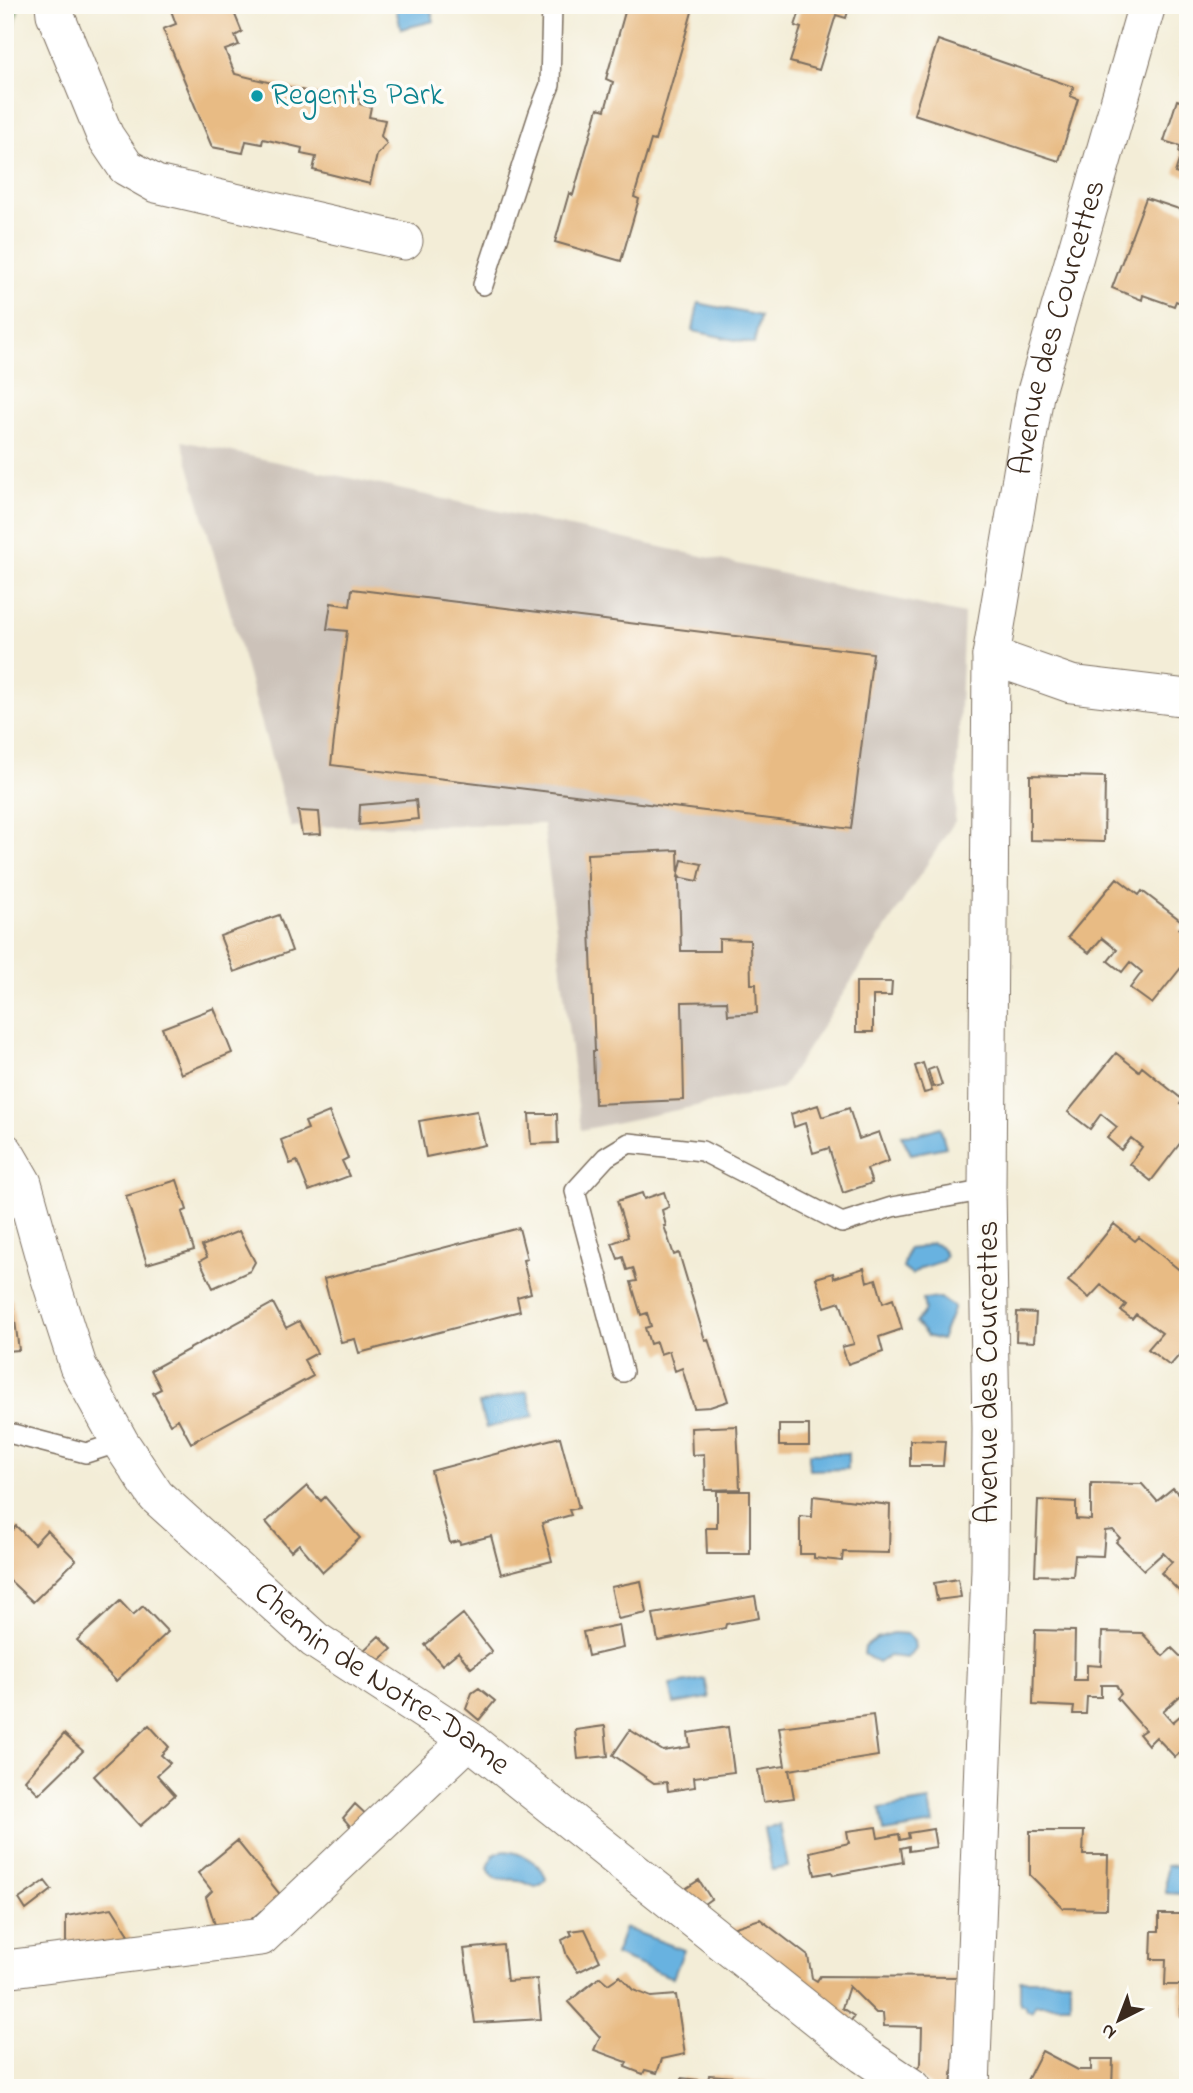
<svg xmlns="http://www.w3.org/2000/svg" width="1193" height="2093" font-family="'Indie Flower',sans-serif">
<rect width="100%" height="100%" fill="#fdfcf7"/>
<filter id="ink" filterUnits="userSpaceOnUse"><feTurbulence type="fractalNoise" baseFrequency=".0143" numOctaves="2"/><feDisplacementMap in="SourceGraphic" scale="14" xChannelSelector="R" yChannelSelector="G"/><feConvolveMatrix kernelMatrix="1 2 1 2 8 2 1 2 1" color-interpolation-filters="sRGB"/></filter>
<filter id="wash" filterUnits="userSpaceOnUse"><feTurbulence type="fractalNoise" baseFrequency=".00686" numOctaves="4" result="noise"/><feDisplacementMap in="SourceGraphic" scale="28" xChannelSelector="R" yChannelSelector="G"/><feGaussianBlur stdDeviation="1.57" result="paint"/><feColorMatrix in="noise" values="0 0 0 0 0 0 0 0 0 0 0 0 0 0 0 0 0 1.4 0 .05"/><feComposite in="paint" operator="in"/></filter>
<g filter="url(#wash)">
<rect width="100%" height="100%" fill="#f3edd7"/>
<path fill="#ccc2b9" d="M 182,441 L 964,614 L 955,821 L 782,1088 L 581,1130 L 543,824 L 291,827 Z"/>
<path fill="#89ce88" stroke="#627c53" stroke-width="2" d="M 5,5 L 19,5 L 5,71 Z"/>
<path fill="#68b2e0" stroke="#526e7f" stroke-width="2" d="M 395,5 L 429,5 L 434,21 L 401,29 Z
M 698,303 L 760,316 L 754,344 L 693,331 Z
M 940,1127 L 946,1147 L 911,1154 L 901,1135 L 918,1134 Z
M 931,1243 L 940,1246 L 946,1255 L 943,1261 L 921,1268 L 912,1275 L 903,1268 L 908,1249 L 918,1248 Z
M 940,1298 L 954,1307 L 941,1340 L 927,1336 L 916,1323 L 925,1310 L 923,1299 Z
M 527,1391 L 534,1416 L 486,1428 L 479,1404 Z
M 809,1453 L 848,1453 L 848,1469 L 809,1470 Z
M 893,1633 L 907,1634 L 914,1641 L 915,1648 L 907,1658 L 889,1656 L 878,1663 L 864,1654 L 865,1647 L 877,1638 Z
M 705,1679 L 709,1698 L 674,1704 L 670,1685 Z
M 929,1801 L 933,1824 L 884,1832 L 880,1809 Z
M 780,1825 L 788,1867 L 772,1870 L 764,1829 Z
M 503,1851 C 518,1851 543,1863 546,1879 L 542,1884 L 536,1887 C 530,1885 524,1882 518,1880 C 503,1878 495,1885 488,1868 L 493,1855 Z
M 1188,1865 L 1188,1888 L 1183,1894 L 1166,1893 L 1166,1866 Z
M 625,1928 L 684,1950 L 673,1978 L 615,1955 Z
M 1020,1980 L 1070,1980 L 1070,2005 L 1036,2005 L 1032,2012 L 1026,2010 L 1024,2005 L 1020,2005 Z"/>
<g id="blocks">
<path fill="#e8bb84" d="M 169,5 L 231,5 L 242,32 L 235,36 L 239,45 L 225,50 L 235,74 L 330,97 L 331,94 L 361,100 L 360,104 L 371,107 L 369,117 L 385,120 L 381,136 L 387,144 L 377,155 L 370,184 L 313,170 L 316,157 L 301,154 L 302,148 L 263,139 L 262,144 L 246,141 L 243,153 L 212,147 L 163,29 L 176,24 Z
M 627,5 L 694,5 L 655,141 L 651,140 L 634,197 L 639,199 L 621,261 L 555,242 L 569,193 L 573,195 L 598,108 L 605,110 L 613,82 L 606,79 Z
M 802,5 L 850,5 L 846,18 L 836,15 L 819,70 L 790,62 L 801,28 L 795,26 Z
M 938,40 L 1074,87 L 1070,96 L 1078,99 L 1059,161 L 914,114 Z
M 1187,50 L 1188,50 L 1188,76 L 1181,75 Z
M 1177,100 L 1188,104 L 1188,177 L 1175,173 L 1181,154 L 1179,153 L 1180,146 L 1164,141 Z
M 1146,198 L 1188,212 L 1188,306 L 1176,301 L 1174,306 L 1143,295 L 1142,300 L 1112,288 Z
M 352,589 L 873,653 L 851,829 L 331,765 L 347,631 L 327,629 L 331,603 L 350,606 Z
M 1030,775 L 1105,777 L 1104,842 L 1030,840 Z
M 416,800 L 418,819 L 359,825 L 360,805 Z
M 298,811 L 319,812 L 321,834 L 302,835 Z
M 678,850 L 681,951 L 719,951 L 719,939 L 750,940 L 751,984 L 756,984 L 757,1013 L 728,1015 L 727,1001 L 682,1002 L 684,1100 L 595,1104 L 593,1051 L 595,1051 L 587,854 Z
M 682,860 L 702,864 L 698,881 L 678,877 Z
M 1117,878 L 1139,895 L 1142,891 L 1184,923 L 1179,929 L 1188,935 L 1188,959 L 1152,1004 L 1130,988 L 1142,972 L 1130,962 L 1122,972 L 1108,961 L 1117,950 L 1102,938 L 1089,953 L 1068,937 Z
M 279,915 L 292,951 L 234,972 L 220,936 Z
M 856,982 L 892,982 L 891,996 L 873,996 L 873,1032 L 856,1032 Z
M 214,1008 L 232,1053 L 181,1074 L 162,1028 Z
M 1116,1053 L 1139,1071 L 1142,1067 L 1183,1100 L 1180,1104 L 1188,1111 L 1188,1133 L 1151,1181 L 1130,1164 L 1142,1147 L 1131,1138 L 1121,1150 L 1107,1138 L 1117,1127 L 1101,1114 L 1090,1129 L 1068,1112 Z
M 923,1063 L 932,1091 L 924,1093 L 915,1066 Z
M 936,1067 L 942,1085 L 933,1087 L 928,1070 Z
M 818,1105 L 822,1117 L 849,1108 L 859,1139 L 879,1132 L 889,1161 L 867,1169 L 872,1183 L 843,1193 L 829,1148 L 813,1153 L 805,1123 L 794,1127 L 791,1114 Z
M 477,1111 L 485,1145 L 426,1157 L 419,1121 Z
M 329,1112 L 348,1158 L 342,1161 L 349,1176 L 309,1191 L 297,1161 L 290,1164 L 281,1140 L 308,1129 L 305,1122 Z
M 529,1114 L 557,1114 L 558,1143 L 531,1144 Z
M 177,1180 L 187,1210 L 182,1212 L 194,1250 L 147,1264 L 126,1196 Z
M 664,1192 L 669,1207 L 662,1210 L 666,1226 L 664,1226 L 674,1255 L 679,1253 L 705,1340 L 708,1339 L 728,1401 L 710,1407 L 694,1408 L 682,1368 L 675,1371 L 669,1351 L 660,1354 L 656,1342 L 650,1344 L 645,1328 L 651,1326 L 647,1313 L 641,1315 L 631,1282 L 637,1281 L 633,1268 L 627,1270 L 623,1257 L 618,1259 L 612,1243 L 628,1237 L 617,1201 L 642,1193 L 644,1199 Z
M 1114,1224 L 1135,1241 L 1139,1237 L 1188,1277 L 1188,1345 L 1170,1366 L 1148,1349 L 1162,1333 L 1136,1314 L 1132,1319 L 1121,1311 L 1126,1305 L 1101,1285 L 1089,1298 L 1068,1281 Z
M 519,1228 L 527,1259 L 523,1260 L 531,1293 L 517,1297 L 520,1311 L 359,1353 L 355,1339 L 341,1342 L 324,1279 Z
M 239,1231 L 255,1262 L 250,1271 L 213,1288 L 200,1261 L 207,1257 L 202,1246 Z
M 864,1268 L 867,1282 L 876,1279 L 883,1303 L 893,1299 L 902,1329 L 879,1337 L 883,1352 L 848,1364 L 842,1347 L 854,1344 L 840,1302 L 825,1307 L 816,1278 L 833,1273 L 834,1278 Z
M 12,1299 L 19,1350 L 5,1351 L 5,1300 Z
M 273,1303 L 286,1328 L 299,1321 L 317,1353 L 304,1360 L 313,1376 L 191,1443 L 178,1419 L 170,1424 L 153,1393 L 161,1389 L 151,1370 Z
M 1017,1312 L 1036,1313 L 1034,1342 L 1016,1341 Z
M 779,1425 L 809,1425 L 809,1446 L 779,1446 Z
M 737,1426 L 740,1489 L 705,1490 L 704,1454 L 692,1455 L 691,1428 Z
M 560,1437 L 579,1508 L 569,1510 L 571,1515 L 542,1523 L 552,1561 L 501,1574 L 491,1536 L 460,1544 L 459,1541 L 450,1543 L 431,1471 Z
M 910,1440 L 945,1441 L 943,1466 L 910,1466 Z
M 1091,1483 L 1142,1484 L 1157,1501 L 1173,1488 L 1188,1505 L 1188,1600 L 1161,1573 L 1172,1562 L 1163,1553 L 1144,1570 L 1116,1542 L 1120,1538 L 1113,1530 L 1105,1531 L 1103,1556 L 1075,1555 L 1073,1576 L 1035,1575 L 1038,1500 L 1076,1502 L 1076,1519 L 1091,1520 Z
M 307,1486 L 321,1501 L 325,1497 L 360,1538 L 323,1572 L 299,1544 L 291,1551 L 266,1522 Z
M 717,1491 L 750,1491 L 750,1554 L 707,1554 L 706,1528 L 717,1528 Z
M 813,1496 L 890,1505 L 889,1553 L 843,1552 L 842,1561 L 814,1558 L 814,1554 L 800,1554 L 800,1516 L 812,1517 Z
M 16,1526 L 34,1544 L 47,1530 L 76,1560 L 33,1602 L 5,1576 L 8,1569 L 5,1566 L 5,1538 Z
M 958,1579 L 961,1597 L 937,1600 L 934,1583 Z
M 641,1581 L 647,1613 L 618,1619 L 611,1587 Z
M 755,1596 L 759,1618 L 726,1624 L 725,1628 L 658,1641 L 653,1614 Z
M 120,1601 L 133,1615 L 143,1606 L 168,1632 L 116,1681 L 77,1640 Z
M 463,1614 L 492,1652 L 471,1668 L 458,1652 L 442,1665 L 425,1645 Z
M 619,1625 L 623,1648 L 588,1656 L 583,1632 Z
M 1035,1630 L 1075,1631 L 1074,1680 L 1087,1680 L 1087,1665 L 1101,1666 L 1102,1632 L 1142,1633 L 1163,1656 L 1172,1648 L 1188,1664 L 1188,1689 L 1163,1711 L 1173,1722 L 1181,1715 L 1188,1724 L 1188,1753 L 1184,1749 L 1175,1757 L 1156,1737 L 1148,1745 L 1139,1734 L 1145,1730 L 1117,1698 L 1121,1694 L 1116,1685 L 1101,1685 L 1101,1697 L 1087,1697 L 1086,1714 L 1073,1714 L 1074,1707 L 1033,1705 Z
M 379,1636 L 392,1649 L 380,1660 L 364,1650 Z
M 479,1688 L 495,1701 L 479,1720 L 466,1709 L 472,1693 Z
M 873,1715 L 878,1756 L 789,1770 L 794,1798 L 763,1802 L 758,1770 L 785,1766 L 779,1727 Z
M 149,1725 L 169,1747 L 161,1755 L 170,1763 L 157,1775 L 175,1795 L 140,1826 L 94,1776 Z
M 605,1726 L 608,1756 L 578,1759 L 575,1730 Z
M 728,1727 L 734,1772 L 694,1777 L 695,1787 L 668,1791 L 667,1782 L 654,1783 L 613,1755 L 630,1730 L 663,1751 L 690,1747 L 688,1733 Z
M 64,1734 L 83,1751 L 39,1794 L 25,1780 Z
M 355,1804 L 371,1819 L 357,1834 L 343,1818 Z
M 876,1827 L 878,1838 L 899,1834 L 900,1840 L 909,1838 L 908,1833 L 933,1829 L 936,1847 L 909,1851 L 909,1846 L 901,1848 L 903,1862 L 833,1875 L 832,1872 L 815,1875 L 810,1852 L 849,1843 L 847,1831 Z
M 1030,1831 L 1084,1831 L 1083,1855 L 1108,1855 L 1107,1909 L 1063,1908 L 1030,1875 Z
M 237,1841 L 287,1903 L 268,1919 L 261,1911 L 241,1928 L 218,1934 L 206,1897 L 212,1891 L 198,1873 Z
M 699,1880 L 711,1899 L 701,1906 L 682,1891 Z
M 45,1881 L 52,1890 L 26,1910 L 19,1899 Z
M 112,1908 L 135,1944 L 66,1952 L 66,1916 Z
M 1159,1914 L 1188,1914 L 1188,2016 L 1181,2016 L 1180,1985 L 1165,1985 L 1166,1959 L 1151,1959 L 1152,1931 L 1159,1931 Z
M 760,1919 L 808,1956 L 812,1978 L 817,1981 L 820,1976 L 960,1977 L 951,2088 L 935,2088 L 914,2073 L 921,2063 L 922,2027 L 884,2026 L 883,2013 L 876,2013 L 849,1986 L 842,2008 L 854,2016 L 848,2026 L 729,1929 Z
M 585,1929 L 600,1961 L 578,1972 L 567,1956 L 562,1940 L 572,1935 L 570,1931 Z
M 503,1945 L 507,1981 L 537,1979 L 541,2019 L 475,2023 L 464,1949 Z
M 620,1976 L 633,1990 L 651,1997 L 676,1995 L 685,2054 L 662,2059 L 657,2073 L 645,2070 L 643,2074 L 625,2067 L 627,2062 L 594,2050 L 600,2037 L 568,2002 L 600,1977 L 608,1984 Z
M 1042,2051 L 1078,2070 L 1091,2070 L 1091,2059 L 1113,2059 L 1112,2088 L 1023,2088 Z
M 709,2075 L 734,2077 L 734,2079 L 766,2081 L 766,2088 L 682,2088 L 682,2078 L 708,2081 Z"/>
</g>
</g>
<g filter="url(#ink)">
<use href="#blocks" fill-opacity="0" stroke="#7b6e5f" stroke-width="2"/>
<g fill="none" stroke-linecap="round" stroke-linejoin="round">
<g stroke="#7b6e5f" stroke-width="22">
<path id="service" d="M 483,285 L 539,113 L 550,85 L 552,5
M 623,1372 L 575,1191 L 606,1157 L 629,1143 L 702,1151 L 842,1223 L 892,1207 L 987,1190
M 5,1432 L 86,1453 L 120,1442"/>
</g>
<g stroke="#7b6e5f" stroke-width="39">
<g id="minor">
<path d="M 54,5 L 55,14 L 105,136 L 126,167 L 156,184 L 404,241"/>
<path d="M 991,656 L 1071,684 L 1188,698"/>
<path id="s1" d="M 5,1152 L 23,1183 L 50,1279 L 78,1366 L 120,1442 L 156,1496 L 315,1640 L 469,1740 L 864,2055 L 913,2088"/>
<path d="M 5,1969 L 261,1937 L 469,1740"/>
<path id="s2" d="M 971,2088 L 990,1569 L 991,1428 L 987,1190 L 991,656 L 1035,395 L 1147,5"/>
</g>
</g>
<use href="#service" stroke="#fff" stroke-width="19"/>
<use href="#minor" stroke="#fff" stroke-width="37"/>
</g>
</g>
<circle fill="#0f9aa8" stroke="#fdfcf7" stroke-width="2.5" cx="257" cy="96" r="7"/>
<g text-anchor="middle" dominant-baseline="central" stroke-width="7" stroke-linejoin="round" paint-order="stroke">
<g font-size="32" fill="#0d838f" stroke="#fdfcf7" text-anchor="start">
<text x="271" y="96">Regent's Park</text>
</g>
<g font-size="32" fill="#3b2a1e" stroke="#fdfcf7">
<text stroke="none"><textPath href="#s2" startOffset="1768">Avenue des Courcettes</textPath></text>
<text transform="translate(989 1372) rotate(-90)">Avenue des Courcettes</text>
<text stroke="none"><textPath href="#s1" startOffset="670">Chemin de Notre-Dame</textPath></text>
</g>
</g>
<rect width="1193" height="2093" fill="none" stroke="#fdfcf7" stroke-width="28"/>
<g transform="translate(1119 2020) rotate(222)" stroke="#fdfcf7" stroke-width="5" paint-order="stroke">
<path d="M0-5L12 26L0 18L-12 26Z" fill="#3b2a1e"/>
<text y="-10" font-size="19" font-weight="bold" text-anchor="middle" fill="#3b2a1e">N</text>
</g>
</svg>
